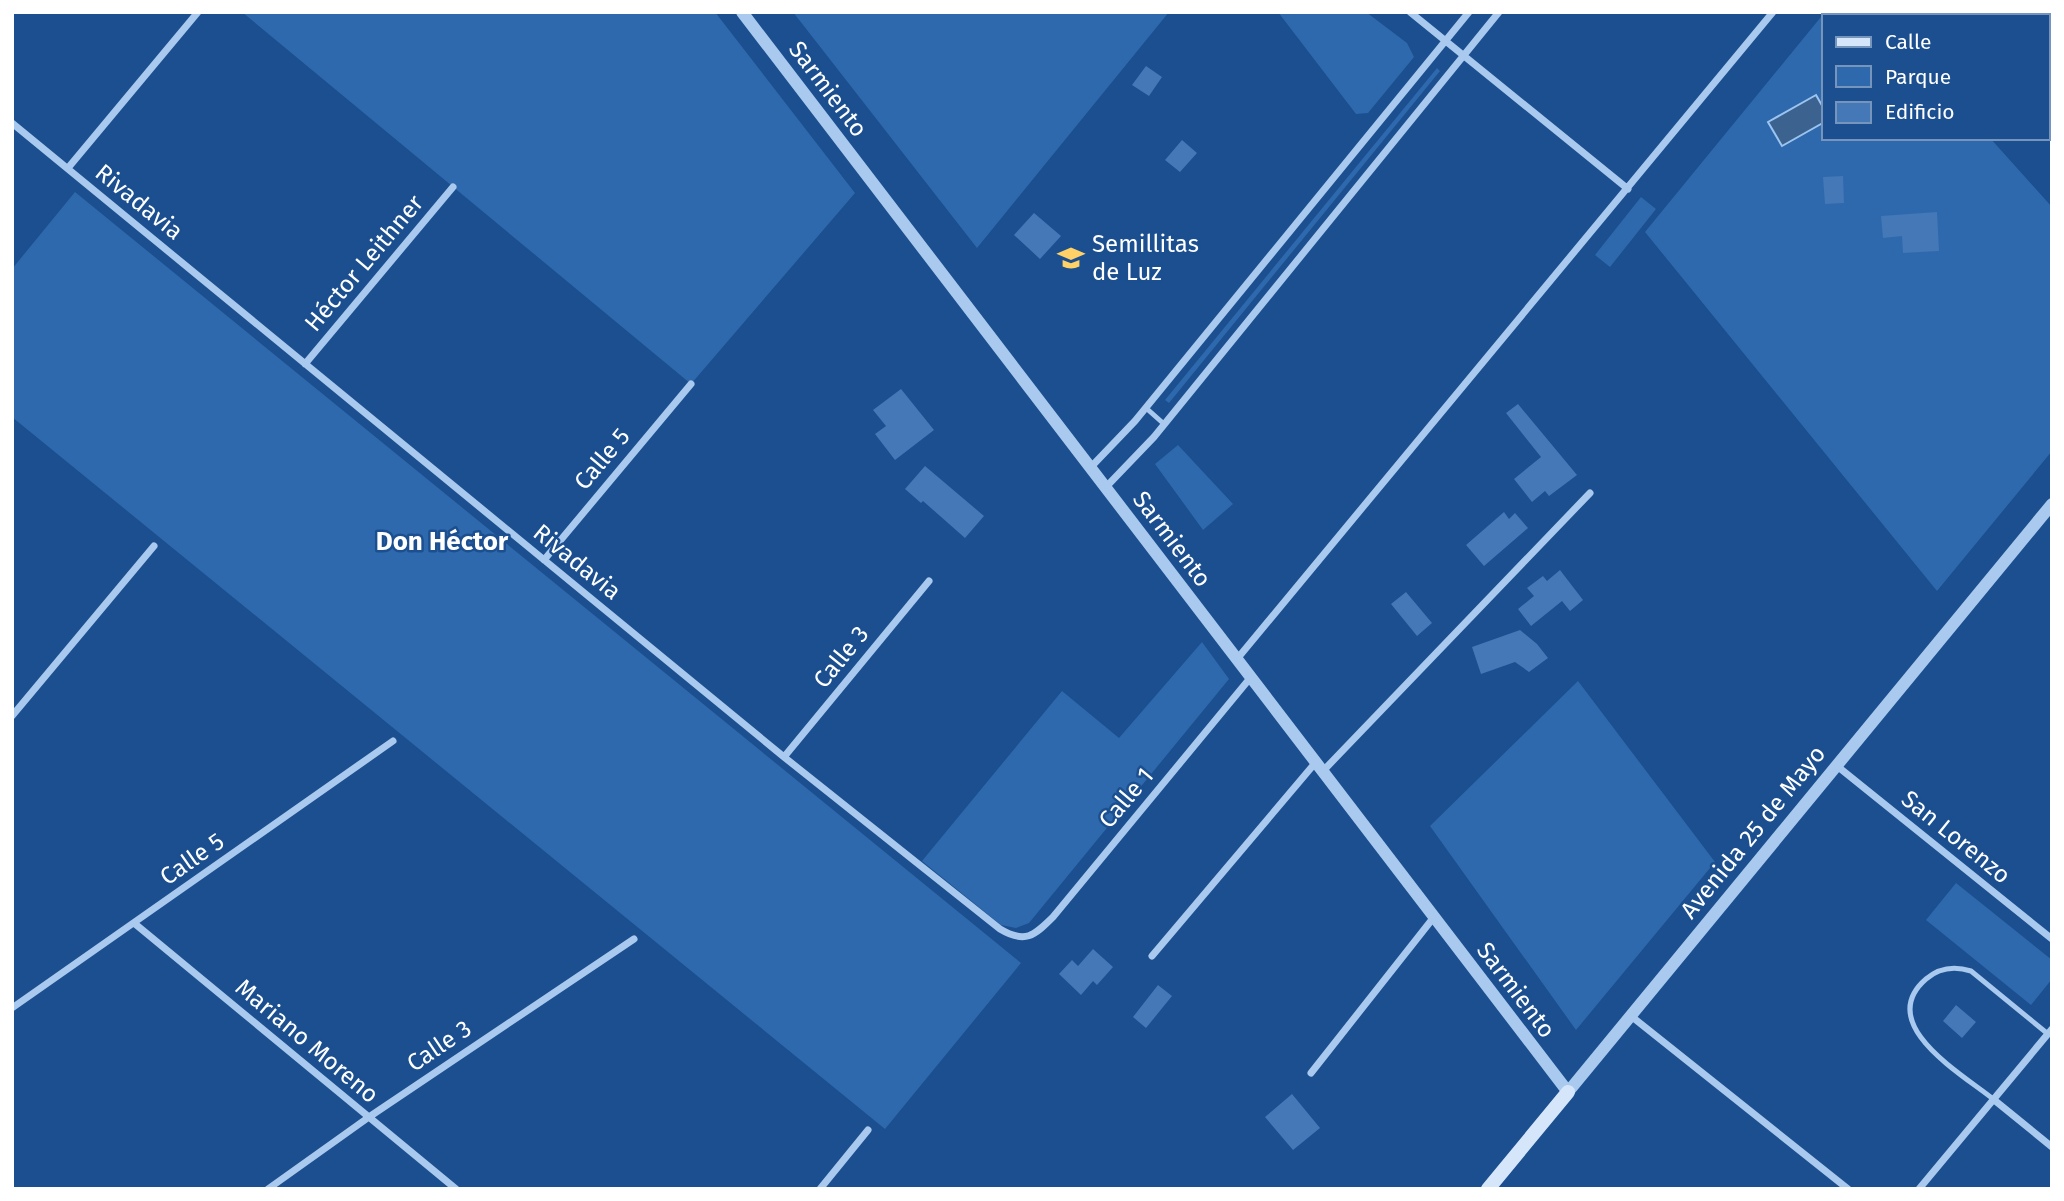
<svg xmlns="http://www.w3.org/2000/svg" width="2064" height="1201" font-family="'Fira Sans',sans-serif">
<rect width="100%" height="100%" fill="#1b4f8f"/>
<path fill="#2e69ad" d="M 242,12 L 715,12 L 855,193 L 691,384 Z
M 793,12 L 1169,12 L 977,248 Z
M 1278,12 L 1366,12 L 1407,43 L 1414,57 L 1368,113 L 1356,114 Z
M 1825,12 L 1878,12 L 1881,16 L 1824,16 L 1824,138 L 1990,138 L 2052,207 L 2052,451 L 1937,591 L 1645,232 Z
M 1437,68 L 1440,71 L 1169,403 L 1165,400 Z
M 75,192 L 1021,963 L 885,1129 L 12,417 L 12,269 Z
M 1641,197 L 1656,209 L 1610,267 L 1595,255 Z
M 1178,445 L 1233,504 L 1203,530 L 1155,464 Z
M 1202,642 L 1229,679 L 1029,923 L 1016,928 L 1001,925 L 922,861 L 1062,691 L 1119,738 Z
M 1578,681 L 1715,862 L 1576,1030 L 1430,826 Z
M 1956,883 L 2052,960 L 2052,979 L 2031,1005 L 1926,920 Z"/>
<path fill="#3c6290" stroke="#9cc4f0" stroke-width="2" d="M 1816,95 L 1824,109 L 1824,125 L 1821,124 L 1782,146 L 1768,122 Z"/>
<path fill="#4478b7" d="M 1146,66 L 1162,77 L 1149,96 L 1132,85 Z
M 1182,140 L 1197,153 L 1180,172 L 1165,160 Z
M 1843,176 L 1844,203 L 1825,204 L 1823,177 Z
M 1937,212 L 1939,251 L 1903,253 L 1902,236 L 1883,238 L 1881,216 Z
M 1034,213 L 1061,236 L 1040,259 L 1014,235 Z
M 901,389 L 934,430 L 895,460 L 875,434 L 886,426 L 873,410 Z
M 1518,404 L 1577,475 L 1549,496 L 1545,491 L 1532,502 L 1514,479 L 1541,457 L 1506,413 Z
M 925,466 L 984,516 L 965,538 L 923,501 L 921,503 L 905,489 Z
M 1504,512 L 1509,519 L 1515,513 L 1528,528 L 1484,566 L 1466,545 Z
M 1560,570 L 1583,600 L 1570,611 L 1562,601 L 1531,626 L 1518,609 L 1534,596 L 1527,588 L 1543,576 L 1547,581 Z
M 1406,592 L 1432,623 L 1417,636 L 1391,604 Z
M 1520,630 L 1537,644 L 1548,658 L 1529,672 L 1515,662 L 1481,674 L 1472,647 Z
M 1093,949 L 1113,967 L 1097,985 L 1093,981 L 1081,995 L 1059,974 L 1072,960 L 1078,966 Z
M 1158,985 L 1172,996 L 1146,1028 L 1133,1017 Z
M 1956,1005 L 1976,1022 L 1962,1038 L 1943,1021 Z
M 1292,1094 L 1320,1128 L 1293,1150 L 1265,1117 Z"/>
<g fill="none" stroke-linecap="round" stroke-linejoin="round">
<path stroke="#a9c9ee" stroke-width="5" d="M 1146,408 L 1164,424
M 1993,1099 C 1962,1074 1874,1024 1926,979 C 1940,967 1955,966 1971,971 L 2048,1034"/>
<path stroke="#a9c9ee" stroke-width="7" d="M 1410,12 L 1628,189
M 12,123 L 784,757 L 1000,929 C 1025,944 1034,936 1053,917 L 1251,677
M 68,168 L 198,12
M 305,364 L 453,187
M 1091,467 L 1135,421 L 1469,12
M 1106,487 L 1154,437 L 1499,12
M 544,560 L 691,384
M 1237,659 L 1773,12
M 12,716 L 154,546
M 784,757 L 929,581
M 1837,766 L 2052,939
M 1323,771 L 1590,493
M 134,923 L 456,1189
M 1152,956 L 1316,762
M 12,1008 L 393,741
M 1631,1016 L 1848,1189
M 1311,1073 L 1434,917
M 1993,1099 L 2052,1147
M 268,1189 L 369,1117 L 634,939
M 820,1189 L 868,1130
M 1919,1189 L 2052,1029"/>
<path stroke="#a9c9ee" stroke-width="12" d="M 742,12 L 1568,1092 L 2052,504"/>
<path stroke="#d6e6fa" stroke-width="14" d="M 1488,1189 L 1568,1092"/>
</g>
<defs>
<g id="school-bare" transform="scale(2.1)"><path d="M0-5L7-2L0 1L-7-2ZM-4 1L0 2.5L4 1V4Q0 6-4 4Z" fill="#ffd166" stroke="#1b4f8f" stroke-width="2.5" paint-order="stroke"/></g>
</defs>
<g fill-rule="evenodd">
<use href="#school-bare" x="1071" y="258"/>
</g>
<g text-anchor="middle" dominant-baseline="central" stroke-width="5" stroke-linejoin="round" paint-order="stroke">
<g font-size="24" fill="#fff" stroke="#1b4f8f">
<text transform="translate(828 89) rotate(53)">Sarmiento</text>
<text transform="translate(139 202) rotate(39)">Rivadavia</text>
<text transform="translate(364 263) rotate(-50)">Héctor Leithner</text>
<text transform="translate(602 459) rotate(-50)">Calle 5</text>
<text transform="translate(1172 539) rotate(53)">Sarmiento</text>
<text transform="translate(577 562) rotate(39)">Rivadavia</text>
<text transform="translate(841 657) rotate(-51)">Calle 3</text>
<text transform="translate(1126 798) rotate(-50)">Calle 1</text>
<text transform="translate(1753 832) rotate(-51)">Avenida 25 de Mayo</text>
<text transform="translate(1956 837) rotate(39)">San Lorenzo</text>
<text transform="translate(192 859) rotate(-35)">Calle 5</text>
<text transform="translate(1516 990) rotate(53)">Sarmiento</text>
<text transform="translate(307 1041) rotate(40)">Mariano Moreno</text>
<text transform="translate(439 1046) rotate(-34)">Calle 3</text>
</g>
<g font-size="24" fill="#fff" stroke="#1b4f8f" text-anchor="start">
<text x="1092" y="244">Semillitas<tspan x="1092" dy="28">de Luz</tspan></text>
</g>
<g font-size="26" font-weight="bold" fill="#fff" stroke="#1b4f8f">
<text x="442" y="541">Don Héctor</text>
</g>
</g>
<rect width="2064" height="1201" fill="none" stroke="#ffffff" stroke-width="28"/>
<rect x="1822" y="14" width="228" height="126" fill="#1b4f8f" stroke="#7695bc" stroke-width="2"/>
<rect x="1836" y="37" width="35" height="10" fill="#d6e6fa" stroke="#7695bc" stroke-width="2"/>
<text x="1885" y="49" font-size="21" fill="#ffffff">Calle</text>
<rect x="1836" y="66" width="35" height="21" fill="#2e69ad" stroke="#7695bc" stroke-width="2"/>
<text x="1885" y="84" font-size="21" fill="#ffffff">Parque</text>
<rect x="1836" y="102" width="35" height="21" fill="#4478b7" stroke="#7695bc" stroke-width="2"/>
<text x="1885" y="119" font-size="21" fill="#ffffff">Edificio</text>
</svg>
